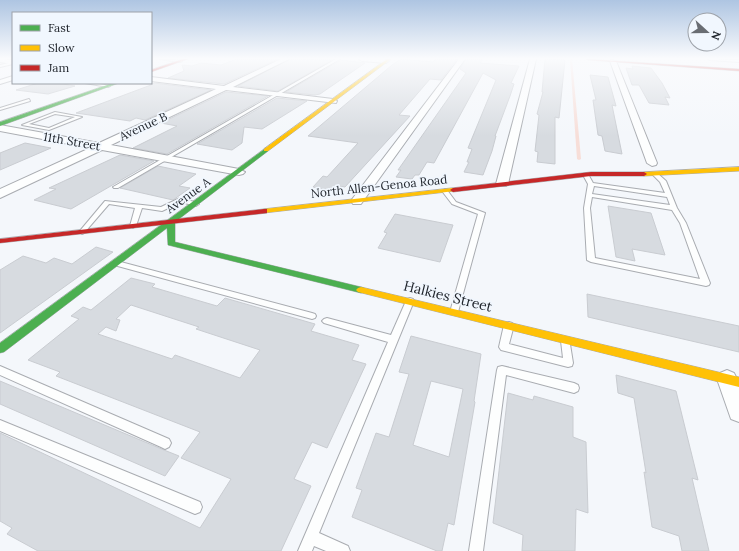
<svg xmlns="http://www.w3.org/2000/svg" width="739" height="551" font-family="Lora,serif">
<rect width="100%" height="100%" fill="#f4f7fb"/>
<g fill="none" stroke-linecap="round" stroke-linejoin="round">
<path fill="#f7ded8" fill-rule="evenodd" d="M 570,59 L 572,59 L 581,159 L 579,160 L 577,159 Z"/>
</g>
<path fill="#d7dbe0" stroke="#c9ccd1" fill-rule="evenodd" d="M 237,59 L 278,59 L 224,84 L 168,78 L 184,71 L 182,65 L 192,66 L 201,63 L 221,65 Z
M 290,59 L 332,60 L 278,91 L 238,86 Z
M 401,59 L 433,62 L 436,59 L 457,59 L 441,80 L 430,79 L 399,115 L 410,116 L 345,187 L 338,186 L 334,191 L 313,187 L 323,176 L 327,177 L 358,143 L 308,136 L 392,65 Z
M 466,59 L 482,59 L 480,63 L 519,66 L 511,83 L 514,84 L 510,96 L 495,136 L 496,136 L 492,151 L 483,175 L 464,172 L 469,162 L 467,162 L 472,149 L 468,148 L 496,80 L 483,73 L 434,163 L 427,162 L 419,175 L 415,175 L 412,179 L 396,177 L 401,170 L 398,170 L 466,73 L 460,69 Z
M 545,59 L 565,60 L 559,118 L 555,117 L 555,164 L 537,162 L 538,152 L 535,151 L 539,115 L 537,114 L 543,92 L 542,92 Z
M 341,60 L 365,63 L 320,94 L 315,95 L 286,92 Z
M 632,66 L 651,68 L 662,83 L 670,98 L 665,97 L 669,105 L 649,103 L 639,85 L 632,85 L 626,68 L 633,69 Z
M 590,75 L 608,77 L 616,106 L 612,105 L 622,154 L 605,151 L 602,136 L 598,135 L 593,100 L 596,100 Z
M 38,83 L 57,83 L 75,86 L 48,94 L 16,90 Z
M 154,83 L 211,90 L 145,120 L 136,118 L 130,121 L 76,113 L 151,85 Z
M 226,92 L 268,96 L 167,154 L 133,148 L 177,126 L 161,123 Z
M 277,98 L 307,101 L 262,129 L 244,127 L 242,143 L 232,150 L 197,144 Z
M 25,143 L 51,148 L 0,170 L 0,153 Z
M 120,155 L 154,161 L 71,209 L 34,200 L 56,189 L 49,188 Z
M 158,166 L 196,174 L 179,186 L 190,188 L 173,200 L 120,188 Z
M 608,206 L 651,213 L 665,255 L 632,249 L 635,261 L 616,257 Z
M 395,214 L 453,225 L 440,262 L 378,248 L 387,233 L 384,232 Z
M 96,247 L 113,252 L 0,333 L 0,270 L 23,256 L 46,263 L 54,258 L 72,264 Z
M 131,278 L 155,284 L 152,287 L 217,306 L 225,298 L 315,324 L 311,331 L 359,345 L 352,360 L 366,364 L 327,448 L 312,442 L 294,479 L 311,486 L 281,551 L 38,551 L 7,534 L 12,528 L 0,521 L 0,433 L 200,528 L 231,479 L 181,458 L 200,432 L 56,376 L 60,372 L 28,360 L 79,319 L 71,316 L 83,307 L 91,310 ZM 131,305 L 199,327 L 196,329 L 260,350 L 240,378 L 175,355 L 172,359 L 98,334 L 106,327 L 116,331 L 120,320 L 116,319 Z
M 587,294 L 739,326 L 739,352 L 588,317 Z
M 411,336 L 481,354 L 474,401 L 475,402 L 454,525 L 448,523 L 442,551 L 437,551 L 352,517 L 362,490 L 356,488 L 376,433 L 389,437 L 409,374 L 399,372 ZM 431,381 L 463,389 L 449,457 L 413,445 Z
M 616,375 L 676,391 L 698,480 L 692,478 L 709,551 L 682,551 L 679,536 L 652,527 L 644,472 L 646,473 L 634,398 L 618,393 Z
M 0,381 L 164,450 L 179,456 L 165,476 L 0,404 Z
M 508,393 L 533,400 L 534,396 L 573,407 L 573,437 L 586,442 L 588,513 L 576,509 L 575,551 L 522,551 L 523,535 L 493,523 Z"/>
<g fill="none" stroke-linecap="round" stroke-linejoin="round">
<g stroke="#a9acb1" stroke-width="2">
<path id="lane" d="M 160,59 L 182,61 L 180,62 Z
M 336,59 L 340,59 L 118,188 L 114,188 L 113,187 Z
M 708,59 L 739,60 L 739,62 L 710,60 Z
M 13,62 L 13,64 L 0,67 L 0,65 Z
M 85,83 L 95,83 L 110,86 L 108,87 Z
M 29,99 L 30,101 L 0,110 L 0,108 Z
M 55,112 L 82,117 L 49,130 L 22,125 ZM 55,114 L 75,117 L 49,128 L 29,124 Z
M 653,173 L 657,173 L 666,181 L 677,208 L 686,223 L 710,283 L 709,285 L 706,286 L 591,262 L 587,260 L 584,208 L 588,184 L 583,175 L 584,174 L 588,174 L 593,183 L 665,193 L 660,182 L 653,175 ZM 594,186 L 667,197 L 670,205 L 592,194 ZM 592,197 L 672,210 L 680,223 L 700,279 L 595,258 L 590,208 Z
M 445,189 L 447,190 L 456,202 L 485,213 L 458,312 L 457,314 L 451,314 L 450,312 L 478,214 L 452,204 L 442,191 Z
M 180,198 L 198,203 L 199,204 L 196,206 L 181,202 L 162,211 L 142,208 L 136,226 L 133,228 L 130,226 L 135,208 L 109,204 L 84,233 L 82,234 L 79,232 L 105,201 L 161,207 Z
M 114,261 L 117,261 L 312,313 L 315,314 L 316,316 L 315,318 L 312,319 L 114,265 L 113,263 Z
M 410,298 L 413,299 L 414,301 L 319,533 L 348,546 L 350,551 L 326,551 L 314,546 L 312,551 L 298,551 L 388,342 L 324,323 L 322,321 L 324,319 L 327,318 L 391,335 L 406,301 L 407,299 Z
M 509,322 L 512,323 L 514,325 L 509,344 L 563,358 L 561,341 L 563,338 L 566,337 L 569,338 L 573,363 L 572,366 L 568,367 L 501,350 L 499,347 L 504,325 L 506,323 Z
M 0,366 L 169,439 L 171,443 L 169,447 L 165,449 L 161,447 L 0,375 Z
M 502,366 L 574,383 L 578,385 L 579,388 L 578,391 L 574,393 L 506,375 L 483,551 L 469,551 L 497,370 L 498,367 Z
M 0,420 L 200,502 L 202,507 L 200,512 L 195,514 L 0,431 Z"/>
</g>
<g stroke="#a9acb1" stroke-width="2">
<path id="street" d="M 0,59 L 13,60 L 13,64 L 0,62 Z
M 281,59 L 289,59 L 233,87 L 333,99 L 337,101 L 336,103 L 226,90 L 111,145 L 239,169 L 245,172 L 243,174 L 239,175 L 102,150 L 0,198 L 0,189 L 90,148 L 0,131 L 0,125 L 99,143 L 216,89 L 151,81 L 151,77 L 224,86 Z
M 359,59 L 383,59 L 389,61 L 386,63 L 362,61 Z
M 459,59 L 465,59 L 361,204 L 353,204 L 351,201 L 353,198 Z
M 530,59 L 536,59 L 508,184 L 506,186 L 498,186 L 496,184 Z
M 611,60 L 616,61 L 657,163 L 656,165 L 652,166 L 647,163 L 610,61 Z
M 13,76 L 13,80 L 0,84 L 0,80 Z
M 727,370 L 734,373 L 739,383 L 739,422 L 731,419 L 717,379 L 720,373 Z"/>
</g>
<g stroke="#a9acb1" stroke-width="1">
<path id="fast" d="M 113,83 L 119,83 L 0,126 L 0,122 Z
M 266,148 L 268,149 L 268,151 L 175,222 L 175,242 L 361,287 L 364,288 L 366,290 L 364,292 L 361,293 L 168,245 L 167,228 L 4,352 L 0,353 L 0,343 Z"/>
</g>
<g stroke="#a9acb1" stroke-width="1">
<path id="slow" d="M 387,59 L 391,59 L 268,151 L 264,151 L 264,149 Z
M 739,167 L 739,171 L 644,176 L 641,174 L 644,172 Z
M 453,188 L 455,189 L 455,191 L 264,213 L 260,211 L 264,209 Z
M 361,287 L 739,377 L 739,387 L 358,292 L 356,290 L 358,288 Z"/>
</g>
<g stroke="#a9acb1" stroke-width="1">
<path id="jam" d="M 183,59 L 188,59 L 151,72 L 151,70 Z
M 586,59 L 739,69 L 739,71 L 588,60 Z
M 591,172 L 644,172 L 647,174 L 644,176 L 591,176 L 453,192 L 450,190 L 453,188 Z
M 264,209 L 267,209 L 267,213 L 0,243 L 0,239 Z"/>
</g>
<use href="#lane" fill="#fdfefe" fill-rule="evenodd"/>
<use href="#street" fill="#fdfefe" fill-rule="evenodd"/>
<use href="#fast" fill="#4caf50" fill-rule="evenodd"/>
<use href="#slow" fill="#ffc107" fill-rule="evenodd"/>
<use href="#jam" fill="#c62828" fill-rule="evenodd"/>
</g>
<linearGradient id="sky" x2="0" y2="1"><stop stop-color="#aec5e2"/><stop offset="0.43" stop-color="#fafbfd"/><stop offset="1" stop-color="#fafbfd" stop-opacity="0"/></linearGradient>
<rect width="739" height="136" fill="url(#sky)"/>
<g text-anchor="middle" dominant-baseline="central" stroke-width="3.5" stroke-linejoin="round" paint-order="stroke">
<g font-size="12" fill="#1e232a" stroke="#f1f7fe">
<text transform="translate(143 126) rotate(-25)">Avenue B</text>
<text transform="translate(72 141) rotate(10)">11th Street</text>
<text transform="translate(379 186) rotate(-6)">North Allen-Genoa Road</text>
<text transform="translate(188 195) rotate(-36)">Avenue A</text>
</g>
<g font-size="14" fill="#1e232a" stroke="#f1f7fe">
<text transform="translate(448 296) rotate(14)">Halkies Street</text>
</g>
</g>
<rect x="12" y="12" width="140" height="72" fill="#f1f7fe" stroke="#9da2a9"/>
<rect x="20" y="25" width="20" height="6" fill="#4caf50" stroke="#9da2a9"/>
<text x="48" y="32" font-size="12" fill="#1e232a">Fast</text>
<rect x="20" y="45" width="20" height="6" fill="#ffc107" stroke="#9da2a9"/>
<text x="48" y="52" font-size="12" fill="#1e232a">Slow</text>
<rect x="20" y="65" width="20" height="6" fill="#c62828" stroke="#9da2a9"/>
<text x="48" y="72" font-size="12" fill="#1e232a">Jam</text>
<g transform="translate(707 32) rotate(111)"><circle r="19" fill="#f1f7fe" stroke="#9da2a9"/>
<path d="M0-3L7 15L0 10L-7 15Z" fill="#696d73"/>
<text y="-6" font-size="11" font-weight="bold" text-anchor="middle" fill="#1e232a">N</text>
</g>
</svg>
